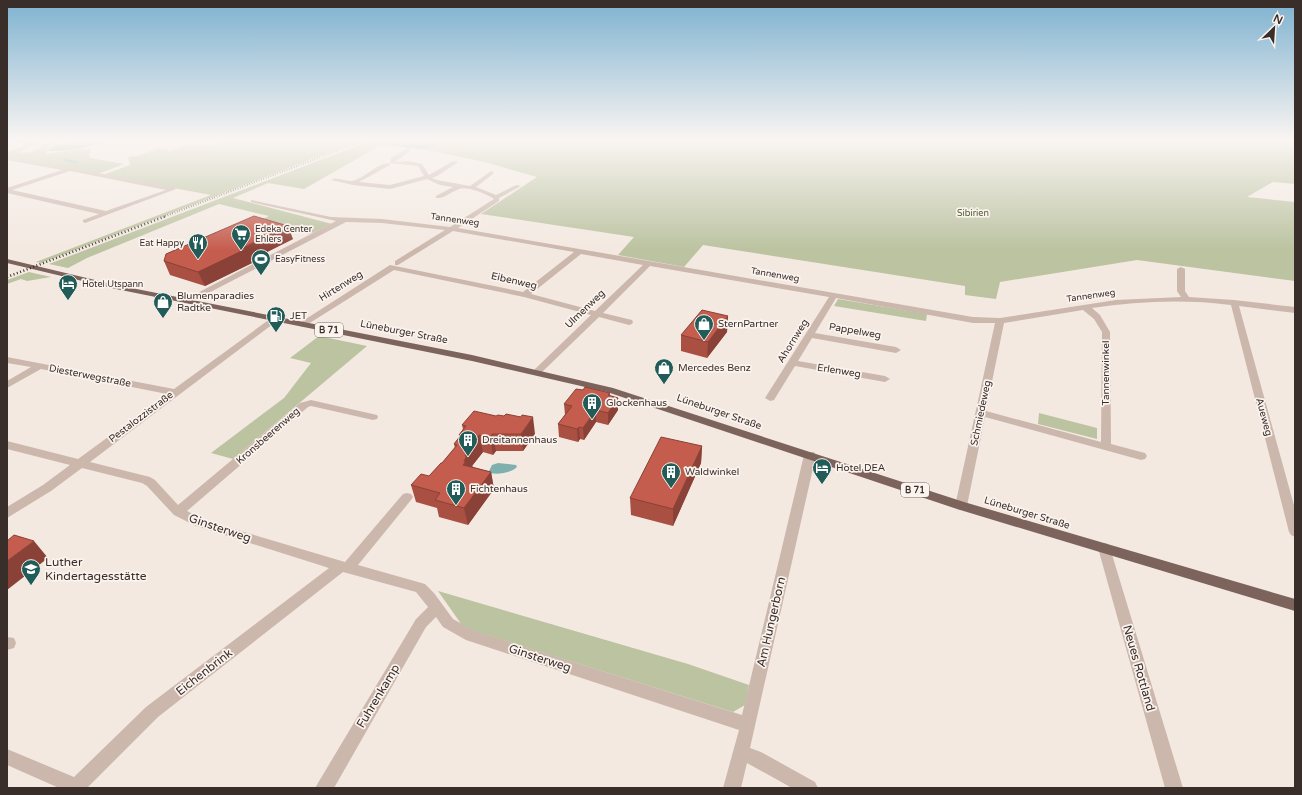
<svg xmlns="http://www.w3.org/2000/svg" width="1302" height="795" font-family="'Varela Round',sans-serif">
<rect width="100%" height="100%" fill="#f3e9e1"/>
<path fill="#bbc3a1" d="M 7,139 L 18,139 L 41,143 L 30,146 L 18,153 L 31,152 L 43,146 L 41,145 L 47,143 L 65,145 L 48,150 L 46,154 L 78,149 L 92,149 L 89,154 L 90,158 L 124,164 L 98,174 L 7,157 L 7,152 L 29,144 L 7,140 Z
M 225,139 L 364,139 L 41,263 L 36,262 L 211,195 L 103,175 L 130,165 L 128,157 L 137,156 L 159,148 L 168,150 L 168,152 L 186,145 L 212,145 Z
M 375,139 L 396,139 L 389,143 L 424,149 L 421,140 L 415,139 L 1295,139 L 1295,184 L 1273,182 L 1247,197 L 1295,202 L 1295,281 L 1137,260 L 1000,282 L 996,299 L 965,295 L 965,286 L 703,245 L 684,267 L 618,255 L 634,237 L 481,214 L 537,177 L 485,162 L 427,150 L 381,145 L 304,189 L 268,183 L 233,198 L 332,224 L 310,234 L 259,221 L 269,216 L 219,204 L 87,258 L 68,268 L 49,264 Z
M 29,272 L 51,277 L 27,281 L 21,279 L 7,284 L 7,280 Z
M 838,299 L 927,314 L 926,321 L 834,306 Z
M 319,336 L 367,346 L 233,459 L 211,453 L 284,398 L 311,363 L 290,358 Z
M 1039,413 L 1097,428 L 1097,439 L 1038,424 Z
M 438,591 L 688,664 L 749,685 L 745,705 L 733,712 L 464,628 Z"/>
<path fill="#80b0ad" d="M 396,139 L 432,141 L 439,144 L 424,149 L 388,145 Z
M 97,140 L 105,141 C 98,147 59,152 48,151 C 59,143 83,141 97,140 Z
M 498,463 L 516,465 L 517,467 C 511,473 498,475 490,473 L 489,471 L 492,465 Z"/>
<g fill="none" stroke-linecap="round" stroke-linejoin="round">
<path stroke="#80b0ad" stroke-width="2" d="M 65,160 L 76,162"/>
<path fill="#ccb7ad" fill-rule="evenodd" d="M 408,148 L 410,149 L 410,151 L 395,162 L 408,161 L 422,164 L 429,175 L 453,161 L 457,161 L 457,163 L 437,176 L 432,178 L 437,180 L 470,186 L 491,171 L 494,173 L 493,174 L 476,187 L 496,195 L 516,185 L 521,186 L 499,198 L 499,201 L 458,228 L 973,317 L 1000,318 L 1116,300 L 1181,297 L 1177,291 L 1177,269 L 1181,267 L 1185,269 L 1185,291 L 1189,297 L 1234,300 L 1295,307 L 1295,313 L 1239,306 L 1295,509 L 1295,537 L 1291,535 L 1289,532 L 1231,305 C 1185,299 1138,301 1092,308 L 1100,315 L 1110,332 L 1111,444 L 1145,453 L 1147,456 L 1145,459 L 1141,460 L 985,417 L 967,506 L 965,509 L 961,510 L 957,509 L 955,506 L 995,323 L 973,323 L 836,298 L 815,333 L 896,347 L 901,350 L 896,353 L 812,338 L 798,361 L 885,376 L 890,379 L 885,382 L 795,366 L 774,400 L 770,401 L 765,398 L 829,297 L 650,266 L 603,313 L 632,320 L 633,322 L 632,324 L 629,325 L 599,317 L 540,374 L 534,374 L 532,372 L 534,370 L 591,315 L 524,297 L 394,270 L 305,326 L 302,327 L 298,324 L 390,265 L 523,292 L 574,252 L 453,231 L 398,265 L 395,265 L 395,261 L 445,230 L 382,223 L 346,222 L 189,303 L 183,303 L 182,301 L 336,221 L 251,202 L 251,200 L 331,217 L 382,219 L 450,227 L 494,199 C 487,194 467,186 459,189 C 451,192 444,199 436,198 L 436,196 L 453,187 L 440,185 L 427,179 L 390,189 L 353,185 L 331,180 C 337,176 345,182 352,181 C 366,178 376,163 390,163 L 391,158 ZM 390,163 L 418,166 L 424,176 L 390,185 L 359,182 L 390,165 ZM 581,254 L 643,265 L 595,311 L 531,294 ZM 1083,310 L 1094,319 L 1102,332 L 1101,442 L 986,411 L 1004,323 Z
M 7,156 L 173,187 L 176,189 L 85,223 L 83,222 L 83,220 L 99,214 L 7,193 L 7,188 L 62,170 L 7,160 ZM 70,171 L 166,190 L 106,211 L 12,190 Z
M 274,316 L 277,317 L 278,319 L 277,321 L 90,462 L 150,477 L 155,480 L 178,505 L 300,403 L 311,400 L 377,415 L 378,417 L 377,419 L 373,420 L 311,406 L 308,407 L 187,511 L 204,520 L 345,562 L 403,494 L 407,493 L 411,494 L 413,497 L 411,500 L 358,565 L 425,584 L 434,593 L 453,619 L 475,631 L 742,715 L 804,455 L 806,452 L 814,452 L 816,455 L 750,748 L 761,752 L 815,782 L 818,788 L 792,788 L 747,763 L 741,788 L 723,788 L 739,730 L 466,640 L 443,627 L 436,617 L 426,627 L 334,788 L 315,788 L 416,619 L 428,607 L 416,592 L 343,572 L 158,717 L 87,788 L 59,788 L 7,765 L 7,749 L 74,777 L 146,707 L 329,568 L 196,526 L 174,515 L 147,486 L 142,483 L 82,468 L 51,491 L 7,518 L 7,507 L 43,485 L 70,465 L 7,449 L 7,441 L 78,459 L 167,394 L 41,369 L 7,388 L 7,381 L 31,367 L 7,363 L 7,357 L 174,389 Z
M 1104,543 L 1108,544 L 1110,548 L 1183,788 L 1165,788 L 1098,548 L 1100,544 Z
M 7,637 L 14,638 L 16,643 L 14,648 L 7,650 Z"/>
<path fill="#7c645d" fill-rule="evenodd" d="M 7,259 L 116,285 L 472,355 L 613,388 L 964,502 L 1295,599 L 1295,611 L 957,509 L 607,392 L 472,361 L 116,289 L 7,263 Z"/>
<path stroke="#3a2e2b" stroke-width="2" stroke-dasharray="0.5 2" stroke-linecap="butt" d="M 163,217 L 368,139"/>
<path stroke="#3a2e2b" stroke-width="2.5" stroke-dasharray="1 2.5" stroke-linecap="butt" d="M 7,277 L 166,216"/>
</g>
<path fill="#a95043" d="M 293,239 L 251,260 L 252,263 L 205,286 L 170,275 L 164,261 Z
M 728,316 L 727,332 L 707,358 L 681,351 L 681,335 Z
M 583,390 L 610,393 L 610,396 L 618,398 L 618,410 L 608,425 L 596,422 L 584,440 L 580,439 L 578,442 L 559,437 L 558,424 L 565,415 L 564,404 Z
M 462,425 L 535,434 L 523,451 L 496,451 L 493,455 L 483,452 L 472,466 L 473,467 L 491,472 L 494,489 L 468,525 L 439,517 L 437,508 L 416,502 L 411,485 L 429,476 L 442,463 L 455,448 L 454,444 L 459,438 L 459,435 L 463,429 Z
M 702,446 L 701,463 L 673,526 L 631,515 L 630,498 Z"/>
<path fill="#8a4137" d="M 288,226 L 293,239 L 251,260 L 252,263 L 205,286 L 198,272 L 242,248 Z
M 728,316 L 727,332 L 707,358 L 708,342 Z
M 618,398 L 618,410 L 608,425 L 608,413 Z
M 596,410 L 596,422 L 584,440 L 583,428 Z
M 533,417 L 535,434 L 523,451 L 521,434 Z
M 579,427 L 580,439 L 578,442 L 577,429 Z
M 492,434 L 496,451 L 493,455 L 490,438 Z
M 479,435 L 483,452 L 472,466 L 473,467 L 463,465 L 465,456 L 468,450 Z
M 702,446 L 701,463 L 673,526 L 673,509 Z
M 491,472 L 494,489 L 468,525 L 464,508 Z
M 34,541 L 48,558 L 7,590 L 7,561 Z"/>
<path fill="#c55d4e" stroke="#8a4137" d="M 254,216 L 288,226 L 242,248 L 246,249 L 198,272 L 164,261 L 166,254 Z
M 702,310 L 728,316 L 708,342 L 681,335 Z
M 585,387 L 610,393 L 608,395 L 618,398 L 608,413 L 596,410 L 583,428 L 579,427 L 577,429 L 558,424 L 572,406 L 564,404 L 576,389 L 583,390 Z
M 474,411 L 496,416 L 498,415 L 504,416 L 506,414 L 521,417 L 522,415 L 533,417 L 521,434 L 492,434 L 490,438 L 479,435 L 468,450 L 469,450 L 465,456 L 467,456 L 464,461 L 466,461 L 463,465 L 491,472 L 464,508 L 435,500 L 440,493 L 411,485 L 421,474 L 429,476 L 441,463 L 442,463 L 457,445 L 454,444 L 461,435 L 459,435 L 466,426 L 462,425 Z
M 661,437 L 702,446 L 673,509 L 630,498 Z
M 14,535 L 34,541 L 7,561 L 7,541 Z"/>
<linearGradient id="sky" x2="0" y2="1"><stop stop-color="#7eb2d0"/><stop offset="0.56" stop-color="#faf5f2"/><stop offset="1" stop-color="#faf5f2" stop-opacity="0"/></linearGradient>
<rect width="1302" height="250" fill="url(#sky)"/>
<defs>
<g id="supermarket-pin" transform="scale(1)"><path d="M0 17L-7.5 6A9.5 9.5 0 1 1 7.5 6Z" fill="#215c59" stroke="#fbf3ee"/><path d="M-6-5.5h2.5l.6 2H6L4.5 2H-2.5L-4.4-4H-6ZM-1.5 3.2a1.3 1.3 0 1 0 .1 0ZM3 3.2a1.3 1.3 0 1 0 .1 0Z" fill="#fff"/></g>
<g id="restaurant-pin" transform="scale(1)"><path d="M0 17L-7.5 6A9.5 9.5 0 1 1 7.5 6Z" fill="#215c59" stroke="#fbf3ee"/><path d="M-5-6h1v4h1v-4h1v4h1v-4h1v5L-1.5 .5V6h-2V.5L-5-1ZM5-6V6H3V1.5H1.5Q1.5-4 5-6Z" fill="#fff"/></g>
<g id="stadium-pin" transform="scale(1)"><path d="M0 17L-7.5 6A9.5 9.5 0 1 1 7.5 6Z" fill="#215c59" stroke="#fbf3ee"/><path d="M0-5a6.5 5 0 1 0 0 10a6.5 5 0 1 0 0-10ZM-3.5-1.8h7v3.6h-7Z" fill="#fff"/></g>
<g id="hotel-pin" transform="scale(1)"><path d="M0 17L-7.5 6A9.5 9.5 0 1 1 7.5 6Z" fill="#215c59" stroke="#fbf3ee"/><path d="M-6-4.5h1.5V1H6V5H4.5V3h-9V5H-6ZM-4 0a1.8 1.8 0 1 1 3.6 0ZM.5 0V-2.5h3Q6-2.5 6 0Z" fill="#fff"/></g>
<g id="shop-pin" transform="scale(1)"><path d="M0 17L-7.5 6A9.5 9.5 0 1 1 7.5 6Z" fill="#215c59" stroke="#fbf3ee"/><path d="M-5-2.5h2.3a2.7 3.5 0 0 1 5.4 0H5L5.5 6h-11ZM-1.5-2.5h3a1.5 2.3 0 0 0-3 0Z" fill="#fff"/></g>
<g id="fuel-pin" transform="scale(1)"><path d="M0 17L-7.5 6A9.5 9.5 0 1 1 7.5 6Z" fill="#215c59" stroke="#fbf3ee"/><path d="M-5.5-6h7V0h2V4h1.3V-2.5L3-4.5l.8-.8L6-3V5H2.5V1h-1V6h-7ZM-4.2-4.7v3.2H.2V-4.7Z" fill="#fff"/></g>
<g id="building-pin" transform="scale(1)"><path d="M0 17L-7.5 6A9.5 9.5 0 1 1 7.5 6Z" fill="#215c59" stroke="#fbf3ee"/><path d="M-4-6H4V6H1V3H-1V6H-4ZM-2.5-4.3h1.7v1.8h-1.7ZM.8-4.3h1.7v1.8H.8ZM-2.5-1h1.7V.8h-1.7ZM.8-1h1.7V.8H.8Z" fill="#fff"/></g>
<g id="school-pin" transform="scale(1)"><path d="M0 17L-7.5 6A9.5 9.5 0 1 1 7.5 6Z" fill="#215c59" stroke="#fbf3ee"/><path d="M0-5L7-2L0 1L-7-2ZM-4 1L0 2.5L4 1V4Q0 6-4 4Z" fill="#fff"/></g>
</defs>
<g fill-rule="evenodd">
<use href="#supermarket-pin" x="241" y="234"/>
<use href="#restaurant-pin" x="198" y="243"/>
<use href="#stadium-pin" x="261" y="259"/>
<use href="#hotel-pin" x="68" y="284"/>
<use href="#shop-pin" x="163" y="302"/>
<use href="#fuel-pin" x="276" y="316"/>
<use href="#shop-pin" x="704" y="324"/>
<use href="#shop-pin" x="664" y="368"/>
<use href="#building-pin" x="592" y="403"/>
<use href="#building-pin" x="468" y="440"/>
<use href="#hotel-pin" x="822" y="468"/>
<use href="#building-pin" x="671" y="472"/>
<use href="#building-pin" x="456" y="489"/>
<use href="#school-pin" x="31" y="569"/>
</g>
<g text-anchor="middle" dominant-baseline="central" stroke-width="3.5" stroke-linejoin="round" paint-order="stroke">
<g font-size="9" fill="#4e592f" stroke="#fbf3ee">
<text x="973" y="213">Sibirien</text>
</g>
<g font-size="9" fill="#3a2e2b" stroke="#fbf3ee">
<text transform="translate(455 220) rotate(8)">Tannenweg</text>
<text transform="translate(775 275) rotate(10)">Tannenweg</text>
<text transform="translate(1091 296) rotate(-8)">Tannenweg</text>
</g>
<g font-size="9" fill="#3a2e2b" stroke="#fbf3ee" text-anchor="start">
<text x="255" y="229">Edeka Center<tspan x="255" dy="10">Ehlers</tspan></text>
<text x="184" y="243" text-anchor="end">Eat Happy</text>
<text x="275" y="259">EasyFitness</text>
<text x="82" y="284">Hotel Utspann</text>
</g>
<g fill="#fbf3ee" stroke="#746966" stroke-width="1">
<rect x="315" y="323" width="28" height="14" rx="3"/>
<rect x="901" y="483" width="28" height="14" rx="3"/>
</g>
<g font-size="9" font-weight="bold" fill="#3a2e2b">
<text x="329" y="330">B 71</text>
<text x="915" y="490">B 71</text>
</g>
<g font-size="10" fill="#3a2e2b" stroke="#fbf3ee">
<text transform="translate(514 281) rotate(13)">Eibenweg</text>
<text transform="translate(341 286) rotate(-32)">Hirtenweg</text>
<text transform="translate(585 309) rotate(-44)">Ulmenweg</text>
<text transform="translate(855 331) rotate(10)">Pappelweg</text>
<text transform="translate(404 332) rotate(11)">Lüneburger Straße</text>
<text transform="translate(793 341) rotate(-58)">Ahornweg</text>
<text transform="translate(839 371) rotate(9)">Erlenweg</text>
<text transform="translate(1106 373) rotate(-90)">Tannenwinkel</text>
<text transform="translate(90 376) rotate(11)">Diesterwegstraße</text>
<text transform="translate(719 412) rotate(19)">Lüneburger Straße</text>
<text transform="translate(981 413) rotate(-78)">Schmiedeweg</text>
<text transform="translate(141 417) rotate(-37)">Pestalozzistraße</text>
<text transform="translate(1264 417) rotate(75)">Aueweg</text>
<text transform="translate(268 436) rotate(-41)">Kronsbeerenweg</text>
<text transform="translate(1027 513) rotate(17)">Lüneburger Straße</text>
</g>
<g font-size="10" fill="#3a2e2b" stroke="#fbf3ee" text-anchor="start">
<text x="177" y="296">Blumenparadies<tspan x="177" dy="12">Radtke</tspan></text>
<text x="290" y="316">JET</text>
<text x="718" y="324">SternPartner</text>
<text x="678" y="368">Mercedes Benz</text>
<text x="606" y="403">Glockenhaus</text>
<text x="482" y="440">Dreitannenhaus</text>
<text x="836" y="468">Hotel DEA</text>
<text x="685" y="472">Waldwinkel</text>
<text x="470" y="489">Fichtenhaus</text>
</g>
<g font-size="12" fill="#3a2e2b" stroke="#fbf3ee">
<text transform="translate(220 528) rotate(19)">Ginsterweg</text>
<text transform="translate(771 622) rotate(-77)">Am Hungerborn</text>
<text transform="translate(540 658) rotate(18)">Ginsterweg</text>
<text transform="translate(1139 668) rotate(74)">Neues Rottland</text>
<text transform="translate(204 672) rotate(-38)">Eichenbrink</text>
<text transform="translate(378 696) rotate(-59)">Fuhrenkamp</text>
</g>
<g font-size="12" fill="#3a2e2b" stroke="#fbf3ee" text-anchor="start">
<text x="45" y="562">Luther<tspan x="45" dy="14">Kindertagesstätte</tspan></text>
</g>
</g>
<rect width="1302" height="795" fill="none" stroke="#3a2e2b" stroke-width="16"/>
<g transform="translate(1274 28) rotate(25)" stroke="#fbf3ee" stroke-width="3" paint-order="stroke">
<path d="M0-3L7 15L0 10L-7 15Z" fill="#3a2e2b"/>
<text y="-6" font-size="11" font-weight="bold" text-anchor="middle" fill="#3a2e2b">N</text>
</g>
</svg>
